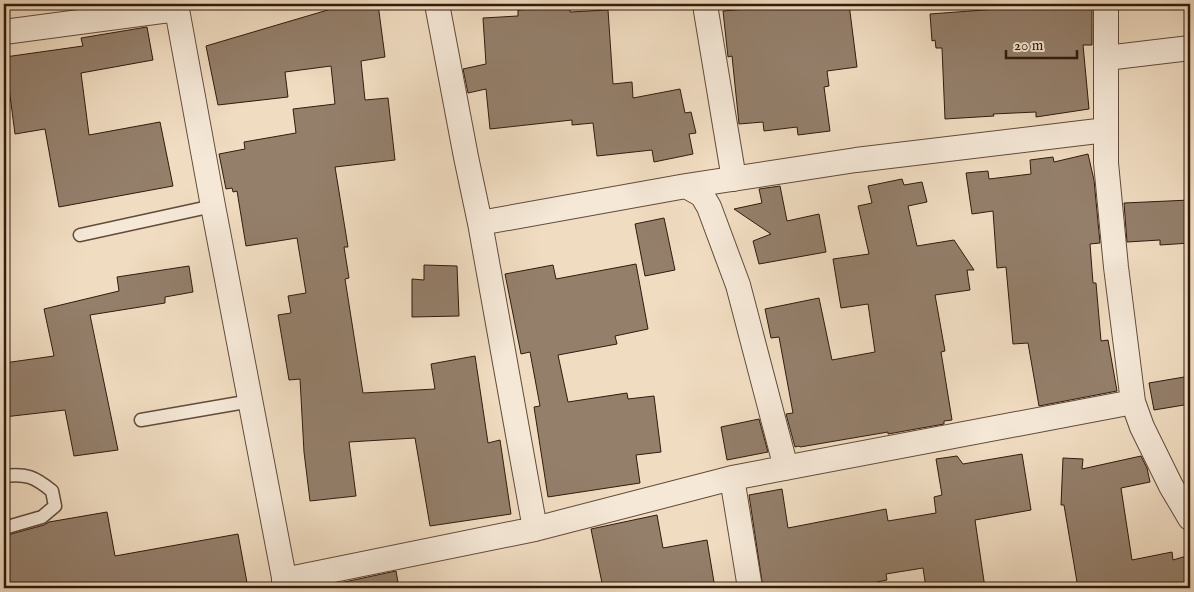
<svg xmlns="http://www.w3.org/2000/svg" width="1194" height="592" font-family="'IM FELL English',serif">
<rect width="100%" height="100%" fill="#f0dcc1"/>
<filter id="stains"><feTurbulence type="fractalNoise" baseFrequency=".004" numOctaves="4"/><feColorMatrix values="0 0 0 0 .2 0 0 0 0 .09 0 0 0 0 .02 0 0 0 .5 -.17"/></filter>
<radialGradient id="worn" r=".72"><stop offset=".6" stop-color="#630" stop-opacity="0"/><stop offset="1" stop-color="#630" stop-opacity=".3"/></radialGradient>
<path fill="#947f6b" stroke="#311b0d" d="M 348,4 L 378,4 L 385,57 L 361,61 L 365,100 L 388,98 L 395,160 L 335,167 L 348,247 L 344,247 L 349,278 L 345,279 L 363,393 L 435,389 L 431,364 L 475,356 L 488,443 L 500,440 L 511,514 L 430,526 L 415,438 L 349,442 L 356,496 L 310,501 L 304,452 L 300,379 L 289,380 L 278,315 L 291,313 L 288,296 L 306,293 L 297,238 L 246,246 L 237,191 L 233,192 L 232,188 L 226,189 L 219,154 L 245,149 L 244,142 L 296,133 L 293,109 L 335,104 L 331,66 L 285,72 L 288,97 L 218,105 L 206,46 Z
M 806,4 L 849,4 L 857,67 L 827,71 L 829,86 L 824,87 L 830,131 L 798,135 L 797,127 L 764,131 L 763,122 L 739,124 L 732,56 L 728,57 L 723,11 Z
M 1036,4 L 1092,4 L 1092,45 L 1083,45 L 1089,109 L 1036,117 L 1036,112 L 993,114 L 994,116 L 945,119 L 942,48 L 936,48 L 935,40 L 932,41 L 930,14 L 1024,7 L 1024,5 Z
M 570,6 L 570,12 L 608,10 L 613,84 L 632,82 L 633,98 L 680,89 L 685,113 L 691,112 L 696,133 L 689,134 L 693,154 L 654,162 L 652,150 L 597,156 L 593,123 L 572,125 L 572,120 L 490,129 L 486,89 L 468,93 L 463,69 L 486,64 L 483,18 L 518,16 L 518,10 Z
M 147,27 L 153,60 L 81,73 L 89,135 L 160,122 L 173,186 L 59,207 L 45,129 L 15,134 L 5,57 L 83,46 L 81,38 Z
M 1088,154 L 1094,180 L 1100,243 L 1090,244 L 1093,283 L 1096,283 L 1101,341 L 1108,340 L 1117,391 L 1039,406 L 1028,343 L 1013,344 L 1006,267 L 997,268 L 993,211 L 972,214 L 966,173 L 988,171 L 989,179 L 1031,174 L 1030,160 L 1053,157 L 1054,162 Z
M 902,179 L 904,185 L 922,182 L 927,202 L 908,206 L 917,246 L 954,240 L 974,270 L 967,270 L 970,290 L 935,295 L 945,351 L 941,352 L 952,420 L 944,421 L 944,424 L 888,434 L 888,432 L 800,447 L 799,446 L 795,447 L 786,414 L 793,413 L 779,337 L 771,338 L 765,309 L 819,298 L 832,360 L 875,352 L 868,304 L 841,308 L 833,259 L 869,254 L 858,206 L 872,203 L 868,186 Z
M 780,186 L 787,221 L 819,214 L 826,252 L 759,264 L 753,241 L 771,234 L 734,209 L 762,203 L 759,189 Z
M 1190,200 L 1190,243 L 1160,245 L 1160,240 L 1127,242 L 1124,203 Z
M 664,218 L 675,270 L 645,276 L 635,224 Z
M 636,264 L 648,329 L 615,336 L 617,344 L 558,355 L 568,402 L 627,393 L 628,399 L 654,396 L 661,452 L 636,455 L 640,483 L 548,497 L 534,407 L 540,406 L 530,352 L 521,354 L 505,274 L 553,265 L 556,279 Z
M 424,265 L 457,266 L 459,316 L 412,317 L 412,279 L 424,280 Z
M 189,266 L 193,292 L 165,297 L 165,303 L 90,315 L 118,450 L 74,456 L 65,410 L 4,417 L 4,363 L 54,356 L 44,309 L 119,291 L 117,277 Z
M 1190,376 L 1190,404 L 1154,410 L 1149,383 Z
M 759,419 L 768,452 L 727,460 L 721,427 Z
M 1022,454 L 1031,510 L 975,520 L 985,588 L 926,588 L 923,568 L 886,574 L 887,580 L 877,582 L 878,588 L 763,588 L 749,495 L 782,489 L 788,528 L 886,509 L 888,521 L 936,513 L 934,497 L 942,495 L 936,459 L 957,456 L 963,464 Z
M 1141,456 L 1147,468 L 1150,482 L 1121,488 L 1132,560 L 1172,552 L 1173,560 L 1190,555 L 1190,588 L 1078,588 L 1064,505 L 1061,505 L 1063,458 L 1083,459 L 1082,469 Z
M 107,512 L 115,556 L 238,534 L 248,588 L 4,588 L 4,536 L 44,525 L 49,522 Z
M 657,515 L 663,548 L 707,540 L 715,588 L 603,588 L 591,529 Z
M 396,571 L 399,588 L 321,588 L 321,587 Z"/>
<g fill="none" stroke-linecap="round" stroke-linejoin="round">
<g stroke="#614b3a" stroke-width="15">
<path id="service" d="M 80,235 L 213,206
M 141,420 L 251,401
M 4,476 C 26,473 35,477 52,491 L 55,506 L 42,517 L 4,528"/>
</g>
<g stroke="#614b3a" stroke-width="26">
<path id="minor" d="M 176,4 L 213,206 L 286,588
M 437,4 L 466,157 L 480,223 L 686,186 L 702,195 L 709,207 L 738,285 L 786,468
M 1106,4 L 1106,163 L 1116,267 L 1133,402 L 1142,427 L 1171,486 L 1190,518
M 706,11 L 734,179
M 4,32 L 177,9
M 1106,58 L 1190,48
M 686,186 L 856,160 L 1106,130
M 480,223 L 535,529
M 732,478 L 750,588
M 284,580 L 535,529 L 732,478 L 1133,402"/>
</g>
<use href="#service" stroke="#f5e8d7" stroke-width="12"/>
<use href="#minor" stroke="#f5e8d7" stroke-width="24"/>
</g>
<rect width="1194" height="592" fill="none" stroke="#f0dcc1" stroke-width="20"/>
<rect x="5" y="5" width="1184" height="582" fill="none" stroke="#311b0d" stroke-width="2.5"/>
<rect x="10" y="10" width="1174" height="572" fill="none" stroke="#311b0d"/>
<path d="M1006 50v8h71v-8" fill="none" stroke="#311b0d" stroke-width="2.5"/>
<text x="1014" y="50" font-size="15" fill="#311b0d" stroke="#f5e8d7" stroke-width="4" paint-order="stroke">20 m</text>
<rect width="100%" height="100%" filter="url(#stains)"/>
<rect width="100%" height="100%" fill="url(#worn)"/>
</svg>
